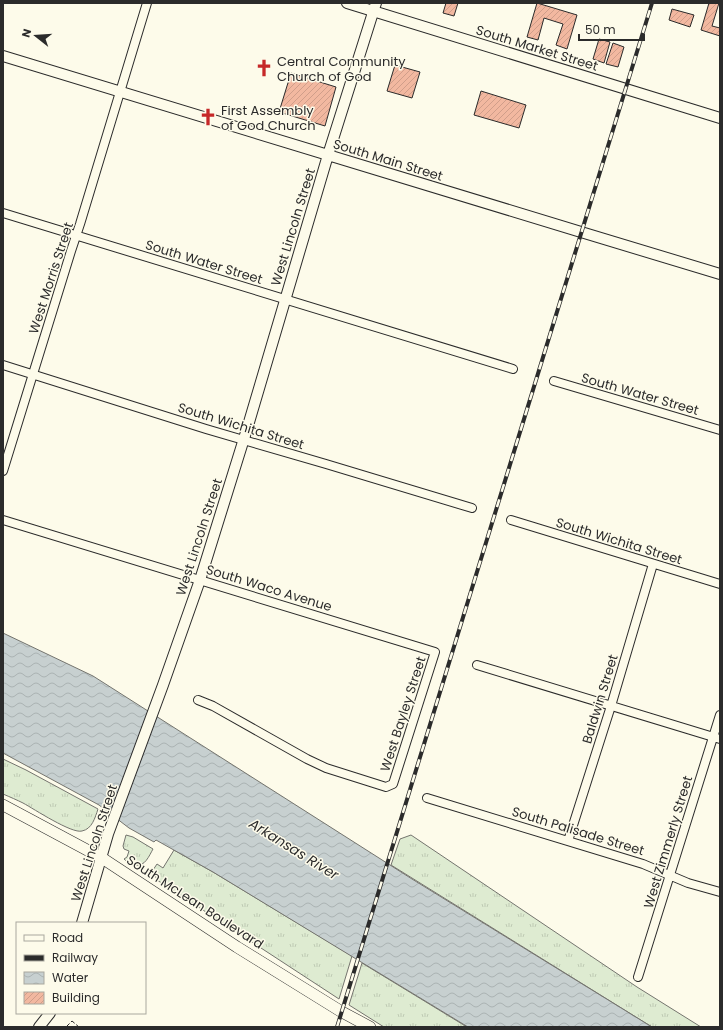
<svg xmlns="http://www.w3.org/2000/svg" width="723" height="1030" font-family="Poppins,sans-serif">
<defs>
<pattern id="grass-tufts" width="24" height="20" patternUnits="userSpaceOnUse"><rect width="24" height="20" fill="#deebd1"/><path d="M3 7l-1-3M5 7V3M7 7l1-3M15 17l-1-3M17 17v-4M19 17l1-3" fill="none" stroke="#bfcab4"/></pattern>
<pattern id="water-waves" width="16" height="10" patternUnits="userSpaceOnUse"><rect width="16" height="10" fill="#c7d0d0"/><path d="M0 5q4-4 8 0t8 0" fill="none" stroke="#abb3b3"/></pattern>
<pattern id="building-hatch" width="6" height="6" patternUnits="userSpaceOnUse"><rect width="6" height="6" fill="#f2b8a0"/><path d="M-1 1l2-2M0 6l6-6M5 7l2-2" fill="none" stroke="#d09e8a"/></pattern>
</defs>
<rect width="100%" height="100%" fill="#fdfbea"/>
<path fill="url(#grass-tufts)" stroke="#74746e" d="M 3,759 L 26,770 L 98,809 C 95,818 92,829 82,831 C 72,834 34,809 23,803 C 17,800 10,797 3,794 Z
M 126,835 L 133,837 L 153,849 C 149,856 145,867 135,865 C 130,864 127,862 124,859 L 127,857 L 129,851 L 124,849 L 123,846 Z
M 411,835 L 637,987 L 701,1027 L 652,1027 L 391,865 L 400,839 Z
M 174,850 L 213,872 L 352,956 L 339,999 L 157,880 L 153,870 L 157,864 L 163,868 Z
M 362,963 L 467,1027 L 384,1027 L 349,1005 Z"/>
<path fill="url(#water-waves)" stroke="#74746e" d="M 3,633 L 93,676 L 412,879 L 652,1027 L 468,1027 L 213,872 L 156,840 L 154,842 L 129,828 L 99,805 L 3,753 Z"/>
<path fill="url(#building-hatch)" stroke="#2b2b2b" d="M 446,3 L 458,3 L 454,16 L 443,13 Z
M 537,3 L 577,15 L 567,49 L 556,45 L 563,24 L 544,18 L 538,40 L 527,37 Z
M 709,3 L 719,3 L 712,26 L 720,28 L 720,36 L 701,30 Z
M 672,9 L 694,15 L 690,27 L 669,20 Z
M 599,39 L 610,42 L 604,63 L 593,59 Z
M 613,43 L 624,47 L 618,67 L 606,64 Z
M 395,65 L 420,72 L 412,98 L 387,91 Z
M 291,73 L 336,87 L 325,126 L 279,112 Z
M 481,91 L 526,105 L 519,128 L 474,115 Z"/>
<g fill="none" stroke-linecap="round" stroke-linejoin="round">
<g stroke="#2b2b2b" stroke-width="10">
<path id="minor" d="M 3,213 L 513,369
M 3,365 L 206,429 L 326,464 L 472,508
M 554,381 L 720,430
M 3,471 L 71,251 L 80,224 L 147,3
M 3,520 L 435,652 L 393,784 L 386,787 L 326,768 L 307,759 L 213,706 L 198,700
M 511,520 L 720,584
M 477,665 L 720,739
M 427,798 L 643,864 L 688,883 L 720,892
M 568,841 L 611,706 L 653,564
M 638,977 L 720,715"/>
</g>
<g stroke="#2b2b2b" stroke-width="12">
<path id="tertiary" d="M 347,3 L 720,118
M 3,56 L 581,232 L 720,274
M 82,923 L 108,834 L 163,685 L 200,580 L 247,429 L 328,155 L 376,3
M 39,1027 L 50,1013"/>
</g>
<g stroke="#2b2b2b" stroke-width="12">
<path id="secondary" d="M 3,805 L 102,858 L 237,947 L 342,1012 L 370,1027"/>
</g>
<use href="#minor" stroke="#fdfbea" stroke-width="8"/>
<use href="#tertiary" stroke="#fdfbea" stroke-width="10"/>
<use href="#secondary" stroke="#fdfbea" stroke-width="11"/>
<g stroke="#2b2b2b" stroke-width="4">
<path id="rail" d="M 337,1027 L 652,3"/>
</g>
<use href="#rail" stroke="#fdfbea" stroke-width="2.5" stroke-dasharray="8" stroke-linecap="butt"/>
<path stroke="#2b2b2b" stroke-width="1" stroke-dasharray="5 2" stroke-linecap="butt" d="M 66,1027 L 72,1021 L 79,1027"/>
</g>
<defs>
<g id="church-bare" transform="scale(1.38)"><path d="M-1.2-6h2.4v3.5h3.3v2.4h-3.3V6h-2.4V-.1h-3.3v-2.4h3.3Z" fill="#c62828" stroke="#fdfbea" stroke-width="2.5" paint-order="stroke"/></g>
</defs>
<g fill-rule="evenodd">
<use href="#church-bare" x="264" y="68"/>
<use href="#church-bare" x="208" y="117"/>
</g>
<g text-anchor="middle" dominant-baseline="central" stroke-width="3" stroke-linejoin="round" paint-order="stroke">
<g font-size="13" fill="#2b2b2b" stroke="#fdfbea">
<text transform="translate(537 48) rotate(17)">South Market Street</text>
<text transform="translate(388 160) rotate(17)">South Main Street</text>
<text transform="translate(293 227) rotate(-73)">West Lincoln Street</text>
<text transform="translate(204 262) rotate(17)">South Water Street</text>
<text transform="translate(51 278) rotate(-72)">West Morris Street</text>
<text transform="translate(640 394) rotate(16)">South Water Street</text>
<text transform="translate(241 426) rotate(17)">South Wichita Street</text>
<text transform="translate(199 537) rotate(-72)">West Lincoln Street</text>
<text transform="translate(619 541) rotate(17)">South Wichita Street</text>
<text transform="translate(269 588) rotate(17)">South Waco Avenue</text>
<text transform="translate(600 699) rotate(-73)">Baldwin Street</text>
<text transform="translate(403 714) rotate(-72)">West Bayley Street</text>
<text transform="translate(578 831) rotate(17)">South Palisade Street</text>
<text transform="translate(668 842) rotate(-73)">West Zimmerly Street</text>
<text transform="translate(94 843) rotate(-72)">West Lincoln Street</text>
<text transform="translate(195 902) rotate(33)">South McLean Boulevard</text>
</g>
<g font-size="13" fill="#2b2b2b" stroke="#fdfbea" text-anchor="start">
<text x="277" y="61">Central Community<tspan x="277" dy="15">Church of God</tspan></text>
<text x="221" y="110">First Assembly<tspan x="221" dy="15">of God Church</tspan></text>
</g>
<g font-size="14" font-style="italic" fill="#2b2b2b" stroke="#fdfbea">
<text transform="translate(294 849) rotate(32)">Arkansas River</text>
</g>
</g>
<rect width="723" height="1030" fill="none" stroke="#2b2b2b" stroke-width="8"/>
<rect x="16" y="922" width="130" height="92" fill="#fdfbea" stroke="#a9a89e"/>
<rect x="24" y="935" width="20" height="6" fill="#fdfbea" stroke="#a9a89e"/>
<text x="52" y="942" font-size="12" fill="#2b2b2b">Road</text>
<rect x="24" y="955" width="20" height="6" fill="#2b2b2b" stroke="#a9a89e"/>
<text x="52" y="962" font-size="12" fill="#2b2b2b">Railway</text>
<rect x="24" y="972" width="20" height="12" fill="url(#water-waves)" stroke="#a9a89e"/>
<text x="52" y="982" font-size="12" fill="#2b2b2b">Water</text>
<rect x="24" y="992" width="20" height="12" fill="url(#building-hatch)" stroke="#a9a89e"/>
<text x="52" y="1002" font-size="12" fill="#2b2b2b">Building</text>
<g transform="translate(36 36) rotate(287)" stroke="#fdfbea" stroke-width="3" paint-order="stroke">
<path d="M0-3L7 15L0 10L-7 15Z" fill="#2b2b2b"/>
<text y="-6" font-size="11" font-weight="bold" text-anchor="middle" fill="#2b2b2b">N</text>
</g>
<path d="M579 34v6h65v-6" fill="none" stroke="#2b2b2b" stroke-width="2"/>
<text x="585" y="34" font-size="12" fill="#2b2b2b" stroke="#fdfbea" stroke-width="3" paint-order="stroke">50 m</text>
</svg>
